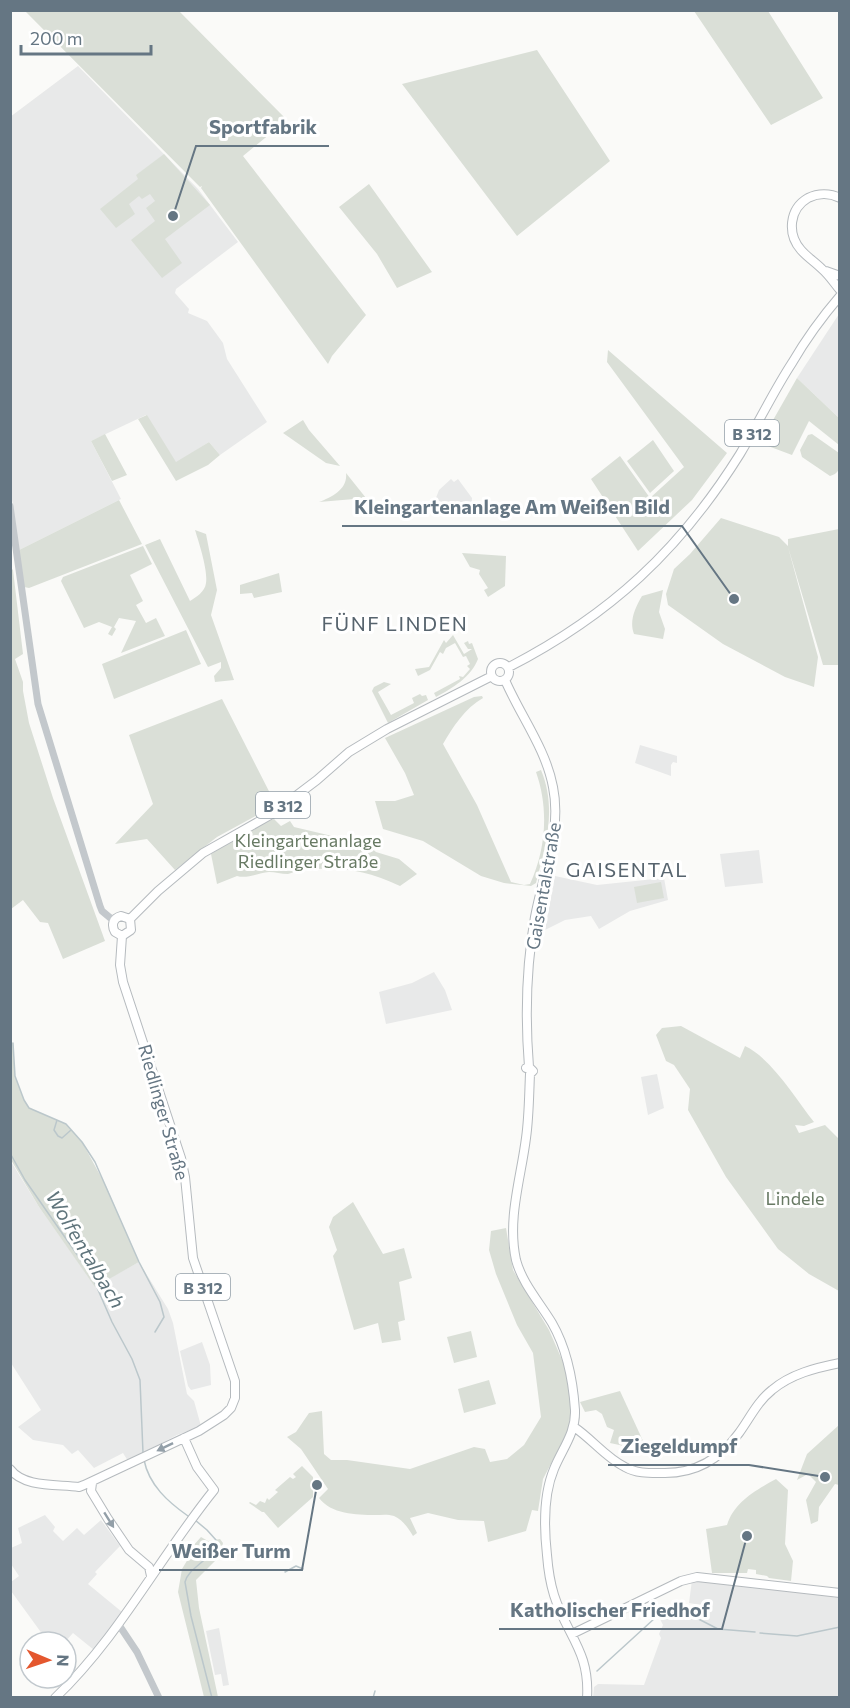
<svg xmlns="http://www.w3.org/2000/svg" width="850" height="1708" font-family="Commissioner,sans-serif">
<rect width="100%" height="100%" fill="#fafaf8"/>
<path fill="#e8e9e9" d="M 78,66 L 198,189 L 238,242 L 176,289 L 175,293 L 189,309 L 188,313 L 207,321 L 223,343 L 227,359 L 267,422 L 220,455 L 209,442 L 176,463 L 146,415 L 91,441 L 121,499 L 19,550 L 10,486 L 10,117 Z
M 839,314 L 839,418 L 797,378 Z
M 451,479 L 454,482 L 458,479 L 472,498 L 471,513 L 439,511 L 434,503 L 439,490 Z
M 640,745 L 677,756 L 677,763 L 673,762 L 671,765 L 671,776 L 635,763 Z
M 759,850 L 763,883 L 725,887 L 720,854 Z
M 555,876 L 597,885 L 664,878 L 668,900 L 630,911 L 599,929 L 591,916 L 565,920 L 545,930 Z
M 434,972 L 445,990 L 452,1010 L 386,1024 L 379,992 L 412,983 Z
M 657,1074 L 664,1108 L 648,1115 L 641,1077 Z
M 10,1160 L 39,1207 L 95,1286 L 139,1262 L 168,1309 L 173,1323 L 187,1394 L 194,1401 L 201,1426 L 177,1435 L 128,1461 L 123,1453 L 94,1468 L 78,1450 L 72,1454 L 63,1445 L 33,1440 L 18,1427 L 41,1410 L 11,1363 Z
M 202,1342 L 210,1365 L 211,1385 L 191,1390 L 188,1386 L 180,1351 Z
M 45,1515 L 55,1527 L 53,1531 L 63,1541 L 77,1528 L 84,1535 L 101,1520 L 120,1546 L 95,1572 L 97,1574 L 88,1584 L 122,1612 L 94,1650 L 73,1633 L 65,1642 L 48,1642 L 11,1591 L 11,1582 L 19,1576 L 11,1564 L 11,1548 L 22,1543 L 18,1528 Z
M 692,1580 L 788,1590 L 839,1598 L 839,1697 L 593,1698 L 594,1687 L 598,1684 L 644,1685 L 661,1638 L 659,1634 L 663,1625 L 659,1617 L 666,1613 L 681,1610 L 695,1612 L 695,1604 L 689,1603 Z
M 219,1628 L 229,1685 L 223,1686 L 221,1674 L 215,1675 L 206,1631 Z"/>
<path fill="#dadfd7" d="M 25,11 L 179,11 L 287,120 L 243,156 L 366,315 L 332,356 L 328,364 L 201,188 L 202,186 L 200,187 Z
M 694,11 L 768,11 L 823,98 L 771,125 Z
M 537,50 L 610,161 L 517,236 L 402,84 Z
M 164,154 L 210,205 L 165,239 L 182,263 L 162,278 L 131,240 L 155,221 L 146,208 L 155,201 L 150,194 L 142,199 L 139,196 L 129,204 L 135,214 L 116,228 L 100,209 L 138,179 L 136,175 Z
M 369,184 L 432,272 L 397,288 L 377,254 L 339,207 Z
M 608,350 L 727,453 L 692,500 L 638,551 L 591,479 L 620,456 L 650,498 L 684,467 L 607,362 Z
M 797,378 L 839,418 L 839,445 L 809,421 L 792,455 L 760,443 Z
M 147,415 L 176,462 L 209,442 L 220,455 L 208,465 L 176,481 L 138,419 Z
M 303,420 L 309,430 L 340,466 L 326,463 L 283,433 Z
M 105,434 L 127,475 L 112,481 L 91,441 Z
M 812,434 L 839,453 C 840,463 842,473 830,476 L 802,457 L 800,450 L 808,435 Z
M 653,440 L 674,471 L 650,493 L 627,461 Z
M 346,473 L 366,498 L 319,502 C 332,497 348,489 346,473 Z
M 119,500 L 142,544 L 29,588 L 24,587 L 19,550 Z
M 721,518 L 779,537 L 788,546 L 788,539 L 839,529 L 839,665 L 823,665 L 788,547 L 818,657 L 814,687 L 785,677 L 723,644 L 668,605 L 666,594 L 674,569 L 690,554 Z
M 195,530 L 206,534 L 217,590 L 211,615 L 234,680 L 215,682 L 214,676 L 221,668 L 221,662 L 208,667 L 145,545 L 160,539 L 190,601 C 196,597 205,592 206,583 C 208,570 199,543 195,530 Z
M 143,546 L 152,564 L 130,575 L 143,601 L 136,605 L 146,623 L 156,618 L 165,636 L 121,653 L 136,621 L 119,618 L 114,627 L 116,629 L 112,636 L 108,634 L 112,627 L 99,622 L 84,628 L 61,581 L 63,577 Z
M 462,553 L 506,556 L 505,586 L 488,597 L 484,590 L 488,588 L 479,574 L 480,570 L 470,567 Z
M 11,568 L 13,570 L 23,654 L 15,659 L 23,682 L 23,691 L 29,723 L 53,798 L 105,941 L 63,959 L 48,923 L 40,922 L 23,900 L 11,909 Z
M 279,573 L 282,592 L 254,598 L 252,593 L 240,594 L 240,585 Z
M 663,590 L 659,612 L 665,629 L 663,639 L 634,634 C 629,621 635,608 642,596 Z
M 186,630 L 201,664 L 114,699 L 102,664 Z
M 453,635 L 464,654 L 472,649 L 468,649 L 464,643 L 468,641 L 469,644 L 472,643 L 478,659 C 471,677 453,688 436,697 L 434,693 L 460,679 L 459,676 L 463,677 L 470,669 L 467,666 L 470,664 L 466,656 L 463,657 L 455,643 L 446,648 L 443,654 L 440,652 L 430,670 L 418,676 L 415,669 L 429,667 L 444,640 L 446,643 Z
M 384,682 L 391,684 L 378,692 L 391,715 L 414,703 L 412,698 L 420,694 L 422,696 L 426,695 L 428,700 L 388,723 L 372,691 L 374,687 Z
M 482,696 L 483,698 C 465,708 453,727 443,744 L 477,805 L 511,882 L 524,885 L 530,884 C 546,849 549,809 536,772 L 541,770 C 557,809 546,844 536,883 L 531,886 L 504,883 L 481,876 L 423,841 L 383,829 L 375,801 L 395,801 L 414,795 L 405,773 L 385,738 L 474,697 Z
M 222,699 L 276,805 L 217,837 L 175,870 L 147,839 L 115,844 L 153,804 L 129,735 Z
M 274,819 L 281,826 L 290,821 L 294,827 L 366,844 L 376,852 L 399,859 L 417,874 L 400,886 C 363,869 341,867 300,870 C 295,871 293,873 288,874 C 281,874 275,872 269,872 C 258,873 247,879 237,876 L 217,884 L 211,854 L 254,826 Z
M 661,882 L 664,898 L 637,903 L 634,887 Z
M 681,1026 L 740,1058 L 745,1046 C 771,1058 796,1099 814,1122 L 804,1126 L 795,1125 L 799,1133 L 825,1125 L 839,1139 L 839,1291 L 809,1274 L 778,1249 L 726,1177 L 688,1110 L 690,1089 L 674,1065 L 666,1061 L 656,1035 L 662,1028 Z
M 11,1042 L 13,1043 L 15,1076 L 24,1100 L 29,1108 L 66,1124 L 82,1142 L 106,1186 L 139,1262 L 95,1287 L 39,1207 L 11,1160 Z
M 353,1202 L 383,1254 L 404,1248 L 412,1278 L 399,1282 L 405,1320 L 398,1322 L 401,1340 L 382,1343 L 378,1323 L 354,1330 L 333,1256 L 337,1250 L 329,1227 L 333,1217 Z
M 506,1228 L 513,1270 L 549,1330 L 563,1362 L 568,1382 L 571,1412 L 569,1425 L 566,1435 L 543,1479 L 538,1511 L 532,1510 L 526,1531 L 488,1542 L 484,1521 L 458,1520 L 428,1513 L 410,1518 L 417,1533 L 413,1536 C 408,1528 403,1520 394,1516 C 388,1514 381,1515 375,1515 C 356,1515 331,1514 319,1498 L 328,1489 L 301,1449 L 287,1437 L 296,1432 L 309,1413 L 322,1411 L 324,1454 L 331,1460 L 347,1460 L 410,1469 L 474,1447 L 485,1449 L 490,1462 L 507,1459 L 524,1445 L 541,1417 L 533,1353 L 517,1325 L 496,1274 L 489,1250 L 491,1231 Z
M 471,1331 L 477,1357 L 454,1363 L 447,1337 Z
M 489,1380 L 496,1404 L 464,1413 L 458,1389 Z
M 620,1391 L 644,1443 L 624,1446 L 610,1443 L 614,1430 L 607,1427 L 602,1414 L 596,1410 L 585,1412 L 580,1402 Z
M 839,1425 L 839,1485 L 835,1484 L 819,1507 L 818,1521 L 811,1524 L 806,1500 L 816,1482 L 808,1474 L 797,1480 L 807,1454 Z
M 302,1466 L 313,1477 L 313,1497 L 278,1528 L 264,1512 L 262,1512 L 249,1503 L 250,1502 L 256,1505 L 260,1501 L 265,1503 L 267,1498 L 269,1500 L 278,1492 L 275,1490 L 290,1477 L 293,1479 L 296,1477 L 293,1474 Z
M 776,1479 L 788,1490 L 785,1544 L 793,1561 L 791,1581 L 769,1578 L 767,1576 L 756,1574 L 756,1570 L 748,1569 L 747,1573 L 712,1573 L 706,1529 L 727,1525 C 734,1502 756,1490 776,1479 Z
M 201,1537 L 208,1541 L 220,1539 L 223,1543 L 220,1556 L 196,1580 L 199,1608 L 218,1697 L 204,1697 L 178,1592 L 182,1569 L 194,1549 L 192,1547 Z"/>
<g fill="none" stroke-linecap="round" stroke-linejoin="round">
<path stroke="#bbc7cb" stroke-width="1.5" d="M 13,1043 L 15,1076 L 24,1100 L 29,1108 L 66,1124 L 82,1142 L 95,1162 L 139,1262 L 160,1302 L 164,1317 L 155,1332
M 57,1120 L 54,1130 L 58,1136 L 62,1138 L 71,1130
M 10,1153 L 25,1180 L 92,1276 L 112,1322 L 132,1359 L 140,1380 L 143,1453
M 144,1460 C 149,1485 168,1502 188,1516
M 195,1520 L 207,1530 L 216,1540 C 213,1561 189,1566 185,1582 L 191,1616 L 212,1698
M 285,1572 L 296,1566 L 303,1569
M 760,1633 L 797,1636 L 840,1627
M 597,1671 L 655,1618 L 681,1610 L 718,1629 L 755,1632
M 373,1698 L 375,1691"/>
<g stroke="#b5babe" stroke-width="10">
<path id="major" d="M 840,198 C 830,193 818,193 808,198 C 789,209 787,234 801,250 C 807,257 815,262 822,269 C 829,275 834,283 840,290
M 826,271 L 840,276
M491 672a9 9 0 1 1 18 0a9 9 0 1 1-18 0Z
M 509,667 C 610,615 680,550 740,454 C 758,424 773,392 792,363 C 806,339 822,317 840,296
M 505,680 C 520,715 546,749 553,787 C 562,831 543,874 535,917 C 526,967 525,1017 529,1067 L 526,1068
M 130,919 L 158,891 L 203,853 L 272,814 L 317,780 L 349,752 L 387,729 L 492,676
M 122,936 L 115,932 C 111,925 113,918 121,916 L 130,919
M 122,936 L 131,930 L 130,919
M 529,1067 L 533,1071 L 530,1074 C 529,1096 529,1117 526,1138 C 521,1178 507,1219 516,1260 C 522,1283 540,1303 552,1323 C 567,1349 573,1381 575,1410 C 576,1433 562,1449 554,1469 C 543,1495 544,1528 547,1555 C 548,1568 550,1582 554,1595 C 567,1636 590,1651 587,1698
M 574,1427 C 592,1439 606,1458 625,1467 C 637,1474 651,1473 665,1473 C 696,1473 721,1458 739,1433 C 750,1418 757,1402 772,1390 C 791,1374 815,1368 840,1363
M 10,1469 C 24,1488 58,1484 79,1487 L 84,1485 L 199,1431 L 224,1415 L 231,1408 L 235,1398 L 235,1381 L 193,1258 L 185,1177 L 181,1158 L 123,982 L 120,965 L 122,936
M 92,1483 L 91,1491 L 108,1519 L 129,1550 L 149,1567 L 151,1576
M 572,1634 L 681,1581 L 697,1577 L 840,1593
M 55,1698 C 119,1637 159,1558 214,1490 L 197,1467 L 184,1438"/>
</g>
<path stroke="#c3c8cc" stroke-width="7" d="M 10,506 L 38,704 L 100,906 L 102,911 L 114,921
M 119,1625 L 137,1652 L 159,1698"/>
<use href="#major" stroke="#fff" stroke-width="8"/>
</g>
<defs><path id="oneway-solid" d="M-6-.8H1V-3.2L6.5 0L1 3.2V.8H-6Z" transform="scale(1.5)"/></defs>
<g fill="#939fa8">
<use href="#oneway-solid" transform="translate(165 1447) rotate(154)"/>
<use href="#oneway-solid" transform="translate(109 1520) rotate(58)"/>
</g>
<g text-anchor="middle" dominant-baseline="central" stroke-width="6" stroke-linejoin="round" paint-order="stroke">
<g fill="#fff" stroke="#939fa8" stroke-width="1.5">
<rect x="725" y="420" width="54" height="26" rx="4.5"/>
<rect x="256" y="792" width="54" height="26" rx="4.5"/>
<rect x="176" y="1274" width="54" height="26" rx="4.5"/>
</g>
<g font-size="16" font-weight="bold" fill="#657683">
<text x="752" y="433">B 312</text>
<text x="283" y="805">B 312</text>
<text x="203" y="1287">B 312</text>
</g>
<g font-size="18" fill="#687a64" stroke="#fff">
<text x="308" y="840">Kleingartenanlage<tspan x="308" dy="21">Riedlinger Straße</tspan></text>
<text x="795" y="1198">Lindele</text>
</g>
<g font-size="18" fill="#657683" stroke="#fff">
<text transform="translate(543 886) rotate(-80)">Gaisentalstraße</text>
<text transform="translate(164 1112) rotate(74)">Riedlinger Straße</text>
</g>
<g font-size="20" letter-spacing="1.5" fill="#57646e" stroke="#fff">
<text x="395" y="623">FÜNF LINDEN</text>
<text x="627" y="869">GAISENTAL</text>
</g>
<g font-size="20" font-style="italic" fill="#60757c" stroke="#fff">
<text transform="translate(86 1249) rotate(59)">Wolfentalbach</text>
</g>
</g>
<path fill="none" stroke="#657683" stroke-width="2" d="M173 216L196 146H329M734 599L682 526H342M825 1477L749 1465H608M317 1485L302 1570H159M747 1536L722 1629H499"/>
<g fill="#657683" stroke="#fff" stroke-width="2">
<circle cx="173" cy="216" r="6"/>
<circle cx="734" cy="599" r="6"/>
<circle cx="825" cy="1477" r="6"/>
<circle cx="317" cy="1485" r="6"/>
<circle cx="747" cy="1536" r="6"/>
</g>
<g font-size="20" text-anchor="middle" font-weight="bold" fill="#657683" stroke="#fff" stroke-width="6" stroke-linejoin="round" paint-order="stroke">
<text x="263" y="134">Sportfabrik</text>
<text x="512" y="514">Kleingartenanlage Am Weißen Bild</text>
<text x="679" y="1453">Ziegeldumpf</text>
<text x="231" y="1558">Weißer Turm</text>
<text x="610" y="1617">Katholischer Friedhof</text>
</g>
<rect width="850" height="1708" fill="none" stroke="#657683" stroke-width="24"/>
<g transform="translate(48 1660) rotate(92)"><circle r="28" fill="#ffffff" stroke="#c1c8cd" stroke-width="1.5"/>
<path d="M0-4.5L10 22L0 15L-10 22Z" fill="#e4572e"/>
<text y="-9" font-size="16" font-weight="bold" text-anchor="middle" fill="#657683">N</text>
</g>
<path d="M21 45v9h130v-9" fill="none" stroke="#657683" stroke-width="3"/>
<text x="30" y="45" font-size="18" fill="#657683" stroke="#ffffff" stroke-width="4.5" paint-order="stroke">200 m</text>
</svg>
